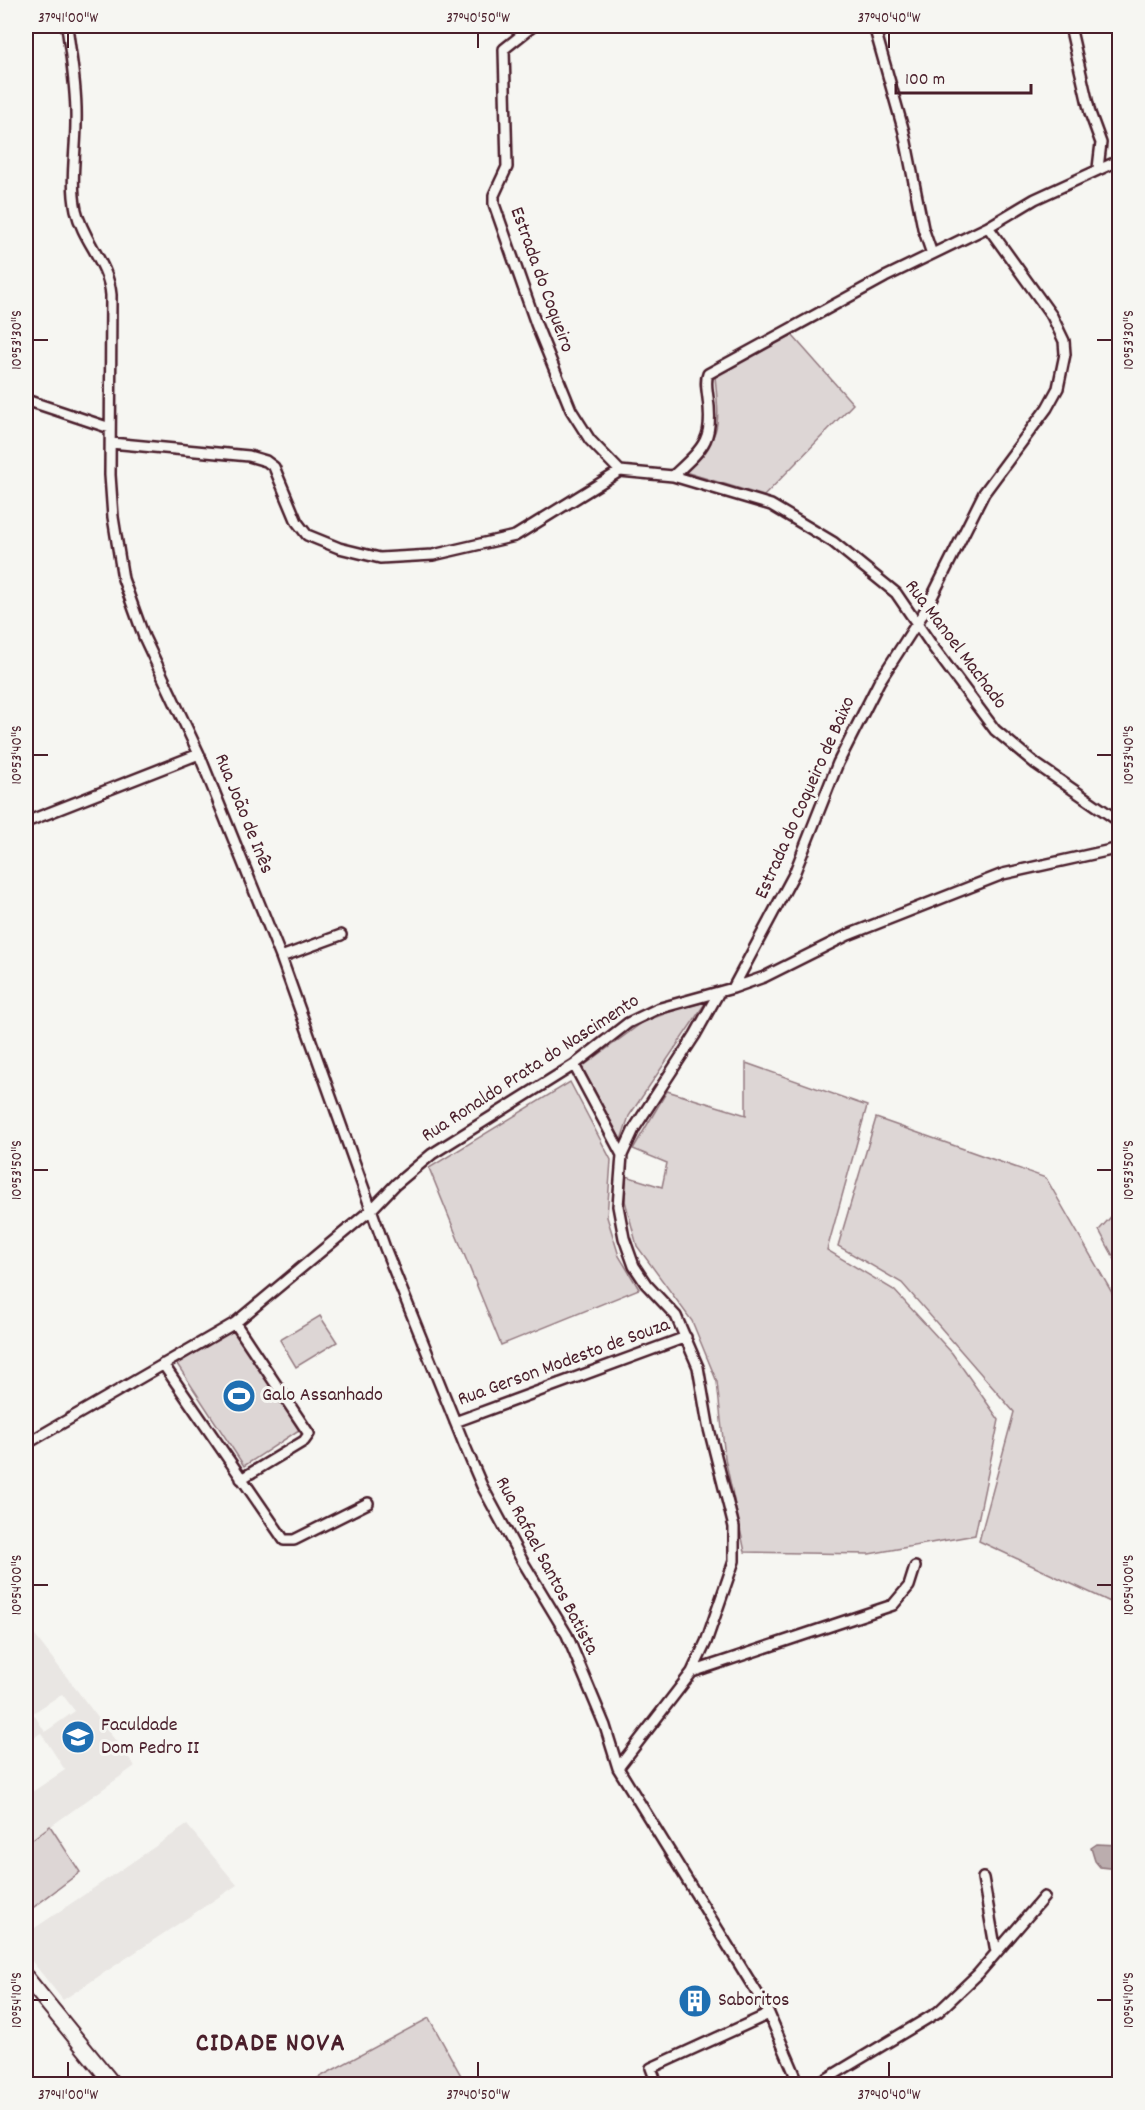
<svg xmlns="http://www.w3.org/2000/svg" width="1145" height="2110" font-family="Dekko,sans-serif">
<rect width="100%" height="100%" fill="#f6f6f2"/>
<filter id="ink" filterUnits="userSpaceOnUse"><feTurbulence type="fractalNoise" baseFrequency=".0167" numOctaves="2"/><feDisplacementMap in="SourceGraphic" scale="12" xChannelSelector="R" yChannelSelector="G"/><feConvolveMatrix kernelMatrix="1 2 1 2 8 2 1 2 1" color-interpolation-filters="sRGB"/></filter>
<g filter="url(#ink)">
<path fill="#e9e6e3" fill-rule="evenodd" d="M 26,1624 L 135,1766 L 26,1844 L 26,1837 L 32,1833 L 26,1822 L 26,1796 L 65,1770 L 41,1733 L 26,1742 L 28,1726 L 26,1722 ZM 62,1694 L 75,1711 L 45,1732 L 33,1713 Z
M 187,1825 L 237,1885 L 63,2000 L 26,1954 L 26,1934 Z"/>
<path fill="#ddd6d5" stroke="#947a80" stroke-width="1.5" d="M 792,335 L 853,404 L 764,496 L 685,472 C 722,432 720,431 715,376 Z
M 706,1002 L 629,1116 L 621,1140 L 582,1067 L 643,1022 L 680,1008 Z
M 746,1063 L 867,1106 L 827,1250 L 894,1290 L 952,1353 L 999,1420 L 975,1535 L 869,1554 L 745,1552 L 725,1458 L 717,1382 L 692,1321 L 637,1246 L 625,1201 L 626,1176 L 662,1187 L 667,1163 L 633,1149 L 667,1091 L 746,1115 Z
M 570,1082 L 611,1160 L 607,1217 L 619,1256 L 639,1289 L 501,1345 L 429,1168 Z
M 876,1118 L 1046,1178 L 1119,1305 L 1119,1606 L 979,1541 L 1014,1412 L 902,1283 L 838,1246 Z
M 1119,1208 L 1119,1267 L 1099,1230 Z
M 320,1316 L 337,1342 L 296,1367 L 280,1340 Z
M 235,1326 L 302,1428 L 244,1466 L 177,1364 Z
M 50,1826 L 80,1872 L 26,1913 L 26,1844 Z
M 429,2018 L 464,2081 L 458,2084 L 320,2084 L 316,2079 Z"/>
<path fill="#bbadae" stroke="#8e747a" stroke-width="1.5" d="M 1097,1844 L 1119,1845 L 1119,1869 L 1100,1867 L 1095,1861 L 1091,1848 Z"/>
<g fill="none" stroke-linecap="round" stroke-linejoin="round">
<g stroke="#4a1f2b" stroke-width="14">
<path id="street" d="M 67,26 C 71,57 77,91 76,122 C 76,151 70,182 76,210 C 83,241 108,262 111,295 L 110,475 L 113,517 L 123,579 L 144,637 L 199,754 L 281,957 L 385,1248 L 464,1444 L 482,1486 L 523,1562 L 567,1635 L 605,1726 L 618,1768 L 767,2009 L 799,2084
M 533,26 L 504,49 L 507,167 L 494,195 L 494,204 L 536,324 L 571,410 L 590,440 L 620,471
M 874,26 L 904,132 L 923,228 L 932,254
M 1070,26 L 1090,113 L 1101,143 L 1098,168
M 26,400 L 110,428
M 111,443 L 249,456 L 266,461 L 274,467 L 297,522 L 307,535 L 339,548 L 380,558 L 433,555 L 515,536 L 620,471 L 673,476 L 771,505 L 833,542 L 896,593 L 933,647 L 995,730 L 1036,764 L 1120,822
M 673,476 C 704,447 714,440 708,398 C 707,389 705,381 708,374 L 885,277 L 988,227
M 26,822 L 199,754
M 281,957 L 341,935
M 733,988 L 794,874 L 838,763 L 879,682 L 926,609 L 984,493 L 1047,408 L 1058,388 L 1065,354 L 1064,341 L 1052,316 L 988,227 L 1035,199 L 1120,160
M 574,1065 L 622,1155
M 235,1323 L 309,1434 L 304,1441 L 241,1479
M 163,1364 L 284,1540 L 294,1540 L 368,1503
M 455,1422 L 686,1337
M 26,1444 L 235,1323 L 372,1209 L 396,1184 L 432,1154 L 574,1065 L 628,1023 L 657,1009 L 733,988 L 764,977 L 848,935 L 1003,874 L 1120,848
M 692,1672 L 893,1605 L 909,1586 L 915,1567
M 618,1768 L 692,1672 L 706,1642 L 734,1561 L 734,1527 L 708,1425 L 698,1367 L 676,1316 L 646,1284 L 634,1266 L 624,1238 L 618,1206 L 622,1155 L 634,1129 L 695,1035 L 719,992
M 983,1878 L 996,1952
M 657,2084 L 651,2068 L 769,2014
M 818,2084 L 938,2012 L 978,1974 L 1044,1897"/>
</g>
<g stroke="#4a1f2b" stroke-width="18">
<path id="secondary" d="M 26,1977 L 113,2084"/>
</g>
<use href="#street" stroke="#f6f6f2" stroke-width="9"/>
<use href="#secondary" stroke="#f6f6f2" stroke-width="14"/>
</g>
</g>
<path fill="none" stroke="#4a1f2b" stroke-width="2" d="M 68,33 L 68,48M 478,33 L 478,48M 889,33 L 889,48M 33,340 L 48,340M 1097,340 L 1112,340M 33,755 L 48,755M 1097,755 L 1112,755M 33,1170 L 48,1170M 1097,1170 L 1112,1170M 33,1585 L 48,1585M 1097,1585 L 1112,1585M 33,2000 L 48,2000M 1097,2000 L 1112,2000M 68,2062 L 68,2077M 478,2062 L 478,2077M 889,2062 L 889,2077"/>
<defs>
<g id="stadium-disc" transform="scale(1.725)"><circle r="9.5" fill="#1f6fb2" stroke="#f6f6f2"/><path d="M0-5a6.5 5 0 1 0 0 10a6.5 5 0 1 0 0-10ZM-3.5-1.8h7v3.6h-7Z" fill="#fff"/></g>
<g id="university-disc" transform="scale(1.725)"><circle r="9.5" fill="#1f6fb2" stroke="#f6f6f2"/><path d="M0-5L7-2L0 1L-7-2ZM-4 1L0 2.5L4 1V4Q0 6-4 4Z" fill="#fff"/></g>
<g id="building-disc" transform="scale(1.725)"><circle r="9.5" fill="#1f6fb2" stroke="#f6f6f2"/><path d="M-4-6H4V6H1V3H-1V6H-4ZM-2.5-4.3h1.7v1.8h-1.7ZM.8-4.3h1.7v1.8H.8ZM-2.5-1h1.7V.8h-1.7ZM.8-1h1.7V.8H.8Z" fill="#fff"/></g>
</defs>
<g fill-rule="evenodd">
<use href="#stadium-disc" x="239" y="1396"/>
<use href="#university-disc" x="78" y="1737"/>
<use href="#building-disc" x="695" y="2001"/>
</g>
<g text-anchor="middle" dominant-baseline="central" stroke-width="6" stroke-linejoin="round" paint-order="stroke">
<g font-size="20" fill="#4a1f2b" stroke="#f6f6f2">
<text transform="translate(541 280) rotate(70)">Estrada do Coqueiro</text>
<text transform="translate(955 645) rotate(53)">Rua Manoel Machado</text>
<text transform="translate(806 798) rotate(-66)">Estrada do Coqueiro de Baixo</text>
<text transform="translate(243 814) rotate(68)">Rua João de Inês</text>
<text transform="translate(531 1069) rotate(-33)">Rua Ronaldo Prata do Nascimento</text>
<text transform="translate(564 1363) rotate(-20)">Rua Gerson Modesto de Souza</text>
<text transform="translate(546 1566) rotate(62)">Rua Rafael Santos Batista</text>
</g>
<g font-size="20" fill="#4a1f2b" stroke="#f6f6f2" text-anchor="start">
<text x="262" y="1396">Galo Assanhado</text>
<text x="101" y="1726">Faculdade<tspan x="101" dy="23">Dom Pedro II</tspan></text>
<text x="718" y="2001">Saboritos</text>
</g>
<g font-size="26" font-weight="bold" letter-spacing="1.5" fill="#4a1f2b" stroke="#f6f6f2">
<text x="271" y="2044">CIDADE NOVA</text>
</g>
</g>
<rect width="1145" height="2110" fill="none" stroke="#f6f6f2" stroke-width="66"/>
<path d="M896 84v9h135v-9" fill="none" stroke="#4a1f2b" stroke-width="3"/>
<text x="905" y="84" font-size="18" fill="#4a1f2b" stroke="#f6f6f2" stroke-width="4.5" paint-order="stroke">100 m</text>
<rect x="33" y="33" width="1079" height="2044" fill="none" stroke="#4a1f2b" stroke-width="2"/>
<g font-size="15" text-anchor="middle" fill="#4a1f2b">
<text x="68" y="22">37°41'00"W</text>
<text x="478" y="22">37°40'50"W</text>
<text x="889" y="22">37°40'40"W</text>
<text transform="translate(16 340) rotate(-90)" y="5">10°53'30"S</text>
<text transform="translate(1128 340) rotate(-90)" y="5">10°53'30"S</text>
<text transform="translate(16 755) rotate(-90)" y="5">10°53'40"S</text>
<text transform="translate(1128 755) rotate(-90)" y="5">10°53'40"S</text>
<text transform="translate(16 1170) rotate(-90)" y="5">10°53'50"S</text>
<text transform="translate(1128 1170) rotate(-90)" y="5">10°53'50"S</text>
<text transform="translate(16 1585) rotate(-90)" y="5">10°54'00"S</text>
<text transform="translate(1128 1585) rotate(-90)" y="5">10°54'00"S</text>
<text transform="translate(16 2000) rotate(-90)" y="5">10°54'10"S</text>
<text transform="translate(1128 2000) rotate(-90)" y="5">10°54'10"S</text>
<text x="68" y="2099">37°41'00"W</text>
<text x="478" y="2099">37°40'50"W</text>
<text x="889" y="2099">37°40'40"W</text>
</g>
</svg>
